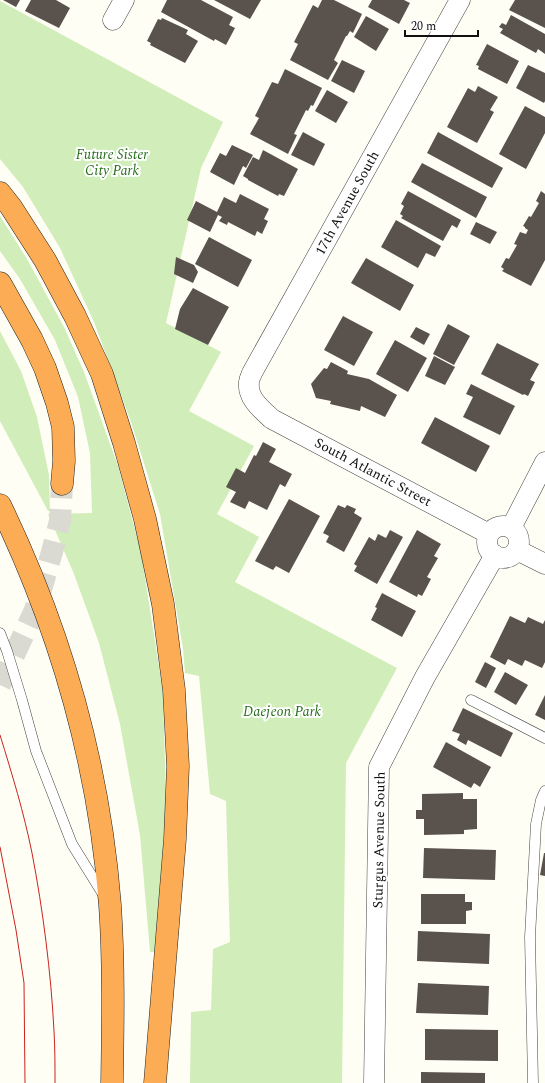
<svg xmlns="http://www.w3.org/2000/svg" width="545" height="1083" font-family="Spectral,serif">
<rect width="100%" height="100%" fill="#fffef4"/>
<path fill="#d1edba" d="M 0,1 L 223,122 L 201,168 L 166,323 L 221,352 L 189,411 L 254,446 L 217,514 L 259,537 L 235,582 L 397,668 L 346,763 L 342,1083 L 190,1083 L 191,1012 L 211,1010 L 213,949 L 230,942 L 226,801 L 210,794 L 199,676 L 185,673 L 183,648 L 160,514 L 131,422 L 94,322 L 60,248 L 23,187 L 0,159 Z
M 0,216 L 27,259 L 64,327 L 84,372 L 118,466 L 141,552 L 163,693 L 166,800 L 157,952 L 150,952 L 140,835 L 120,724 L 99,643 L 74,574 L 48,514 L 92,513 L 90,453 L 78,397 L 55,340 L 20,279 L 0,251 Z
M 0,331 L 21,371 L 37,417 L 49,475 L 50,511 L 48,511 L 0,421 Z"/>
<path fill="#5a524c" d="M 3,0 L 20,0 L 16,7 Z
M 31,0 L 56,0 L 70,8 L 59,28 L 25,11 Z
M 167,0 L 201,0 L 233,17 L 229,25 L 235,28 L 226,45 L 215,39 L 214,41 L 161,12 Z
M 214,0 L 261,0 L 250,19 Z
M 322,0 L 334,0 L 362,14 L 353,33 L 350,31 L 347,36 L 346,36 L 334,60 L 338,63 L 328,80 L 290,60 L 298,44 L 294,42 L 313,5 L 318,8 Z
M 372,0 L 404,0 L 410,3 L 399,24 L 368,7 Z
M 515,0 L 545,0 L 545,28 L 509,10 Z
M 511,15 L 545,34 L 545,54 L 538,49 L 536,53 L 500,33 L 503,29 L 499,27 L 502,23 L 506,25 Z
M 366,16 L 389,29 L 376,51 L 354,37 Z
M 162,18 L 188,30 L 186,34 L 198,41 L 185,63 L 150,45 L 151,43 L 147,41 L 158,19 L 161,20 Z
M 487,44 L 519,61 L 507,84 L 478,69 L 479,66 L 476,65 Z
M 342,60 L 365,71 L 354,93 L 331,81 Z
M 528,65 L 545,73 L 545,101 L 544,103 L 516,88 Z
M 285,69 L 322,88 L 313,106 L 311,105 L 308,111 L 306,110 L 294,134 L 297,135 L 288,154 L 250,134 L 259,118 L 255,116 L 272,82 L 278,84 Z
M 478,86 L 498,97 L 490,110 L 494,112 L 477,143 L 447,127 L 468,88 L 475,92 Z
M 327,90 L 348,102 L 336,123 L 315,111 Z
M 525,106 L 545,117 L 545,133 L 526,169 L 499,154 Z
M 303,132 L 325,144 L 314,166 L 291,155 Z
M 438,132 L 503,168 L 492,188 L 427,153 Z
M 232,145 L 253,155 L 246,168 L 243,166 L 234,185 L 210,172 L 220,153 L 226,156 Z
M 263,150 L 298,169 L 284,196 L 279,194 L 278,196 L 248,180 L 248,179 L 243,176 L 253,157 L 259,160 Z
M 422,163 L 487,197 L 476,218 L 411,182 Z
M 408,191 L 461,220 L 457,228 L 452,225 L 443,241 L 401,218 L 403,216 L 400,214 L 404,206 L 401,204 Z
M 541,191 L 545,194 L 545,260 L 531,286 L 502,271 L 504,269 L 501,267 L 506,258 L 509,259 L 517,245 L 514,244 L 520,232 L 526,234 L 528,230 L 525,228 L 525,227 L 523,226 L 529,216 L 531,217 L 539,203 L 536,201 Z
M 240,194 L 269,209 L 264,219 L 268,221 L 262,234 L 257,231 L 255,236 L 228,222 L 227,225 L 219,221 L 222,217 L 218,215 L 210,232 L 187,220 L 196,201 L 217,212 L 224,197 L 236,203 Z
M 396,220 L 441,246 L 435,257 L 426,253 L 418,268 L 381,247 Z
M 476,222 L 497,232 L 490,244 L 470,234 Z
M 209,237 L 252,260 L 238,287 L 195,264 Z
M 176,257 L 194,265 L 198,272 L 193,283 L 174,274 Z
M 366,258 L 414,285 L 400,311 L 351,283 Z
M 193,288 L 229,307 L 208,345 L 175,329 L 180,309 Z
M 343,316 L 373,332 L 354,366 L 324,350 Z
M 448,324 L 470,336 L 454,365 L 433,354 Z
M 416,327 L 430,334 L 424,345 L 410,337 Z
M 395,340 L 427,358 L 408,392 L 376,374 Z
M 497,343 L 539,364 L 530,380 L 535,382 L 528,396 L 524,394 L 523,395 L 481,374 Z
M 434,356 L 455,367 L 445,385 L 425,376 Z
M 331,362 L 348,371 L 347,374 L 369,379 L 397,395 L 385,417 L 361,406 L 360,411 L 330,404 L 331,401 L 316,398 L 311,384 L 324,368 L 327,369 Z
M 471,384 L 515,406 L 500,435 L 463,417 L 473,397 L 466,394 Z
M 435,417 L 490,446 L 476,472 L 421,443 Z
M 263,442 L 276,449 L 269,462 L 292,474 L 285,487 L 280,484 L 267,510 L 249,501 L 245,509 L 230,502 L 236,492 L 226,487 L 236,468 L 245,473 L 254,455 L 256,456 Z
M 289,499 L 320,516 L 289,573 L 276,566 L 273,570 L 255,561 Z
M 338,505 L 345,508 L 347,505 L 356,509 L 354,513 L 362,518 L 344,552 L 326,542 L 329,536 L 323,533 Z
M 390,530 L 403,537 L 377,584 L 354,571 L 357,566 L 354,564 L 369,537 L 375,541 L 378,534 L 386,538 Z
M 417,530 L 441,544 L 434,556 L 438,558 L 427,577 L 431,579 L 422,596 L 418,594 L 417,597 L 389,582 Z
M 382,593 L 416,611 L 402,637 L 371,620 L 377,608 L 375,607 Z
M 510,616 L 525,623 L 528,617 L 543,624 L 545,620 L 545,662 L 542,668 L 525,660 L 522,666 L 508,659 L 505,665 L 490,657 Z
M 485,662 L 496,668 L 486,688 L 475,682 Z
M 505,672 L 528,685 L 516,705 L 494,692 Z
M 545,695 L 545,720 L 535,715 Z
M 463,708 L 513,733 L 501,757 L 468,740 L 466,745 L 457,740 L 460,734 L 452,731 Z
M 446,742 L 491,767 L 480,787 L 474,783 L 471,788 L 433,767 Z
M 463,793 L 463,799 L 477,799 L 477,829 L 464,830 L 464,834 L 424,835 L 424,819 L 416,819 L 416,810 L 422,810 L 422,794 Z
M 424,848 L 496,850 L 495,880 L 423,878 Z
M 544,853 L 545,853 L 545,876 L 540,875 Z
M 421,894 L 465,894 L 465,902 L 472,902 L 472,910 L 466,911 L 466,924 L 421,924 Z
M 418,931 L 490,934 L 489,964 L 417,961 Z
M 418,983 L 489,986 L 488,1015 L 416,1013 Z
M 425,1029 L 498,1030 L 498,1061 L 425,1060 Z
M 421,1072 L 485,1073 L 485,1083 L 421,1083 Z"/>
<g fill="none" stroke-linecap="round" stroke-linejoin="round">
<path stroke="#dbdad2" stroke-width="22" stroke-dasharray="22 11" stroke-linecap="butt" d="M 0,685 L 35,610 L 52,552 L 60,521 L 62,484"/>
<g stroke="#434343" stroke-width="11">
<path id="service" d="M 0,633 L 7,651 L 22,700 L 36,751 L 72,844 L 103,894
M 471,700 L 545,738
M 533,1083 L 530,937 L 536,824 L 541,800 L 545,791"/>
</g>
<g stroke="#434343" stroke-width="21">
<path id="minor" d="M 460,0 L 252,373 C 251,376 249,379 249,382 C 247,398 261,409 272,419 L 489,534
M 113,20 L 124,0
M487 542a16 16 0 1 1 32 0a16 16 0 1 1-32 0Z
M 511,528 L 545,462
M 517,550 L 545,564
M 374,1083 L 379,767 L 425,677 L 495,555"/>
</g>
<g stroke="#212121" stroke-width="23">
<path id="motorway" d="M 0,193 L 11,207 L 45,260 L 75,316 L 102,374 L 124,443 L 145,519 L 163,604 L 174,690 L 178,766 L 175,839 L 155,1083
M 0,283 L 32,340 L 45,368 L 57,403 L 63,427 L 64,461 L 62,484
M 0,505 C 61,631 99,764 110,905 C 114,964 113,1023 112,1083"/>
</g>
<use href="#service" stroke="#fff" stroke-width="10"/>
<use href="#minor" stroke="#fff" stroke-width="20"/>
<use href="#motorway" stroke="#fbac55" stroke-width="22"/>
<path stroke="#ca231f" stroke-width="1" d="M 0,735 C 12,774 24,813 32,853 C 43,910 51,973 54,1031 C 55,1048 55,1066 55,1083
M 0,847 L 16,930 L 24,983 L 25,1083"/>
</g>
<g text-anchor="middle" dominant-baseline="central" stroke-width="4" stroke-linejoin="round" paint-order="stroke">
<g font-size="14" font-style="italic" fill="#276d1c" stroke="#fff">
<text x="112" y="154">Future Sister<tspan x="112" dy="16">City Park</tspan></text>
<text x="282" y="711">Daejeon Park</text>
</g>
<g font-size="14" fill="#101010" stroke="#fff">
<text transform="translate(347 203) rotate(-61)">17th Avenue South</text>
<text transform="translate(373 472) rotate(28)">South Atlantic Street</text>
<text transform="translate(379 840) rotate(-89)">Sturgus Avenue South</text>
</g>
</g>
<path d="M405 30v6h73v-6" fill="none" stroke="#101010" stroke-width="2"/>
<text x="411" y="30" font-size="12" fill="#101010" stroke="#ffffff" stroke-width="3" paint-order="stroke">20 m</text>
</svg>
